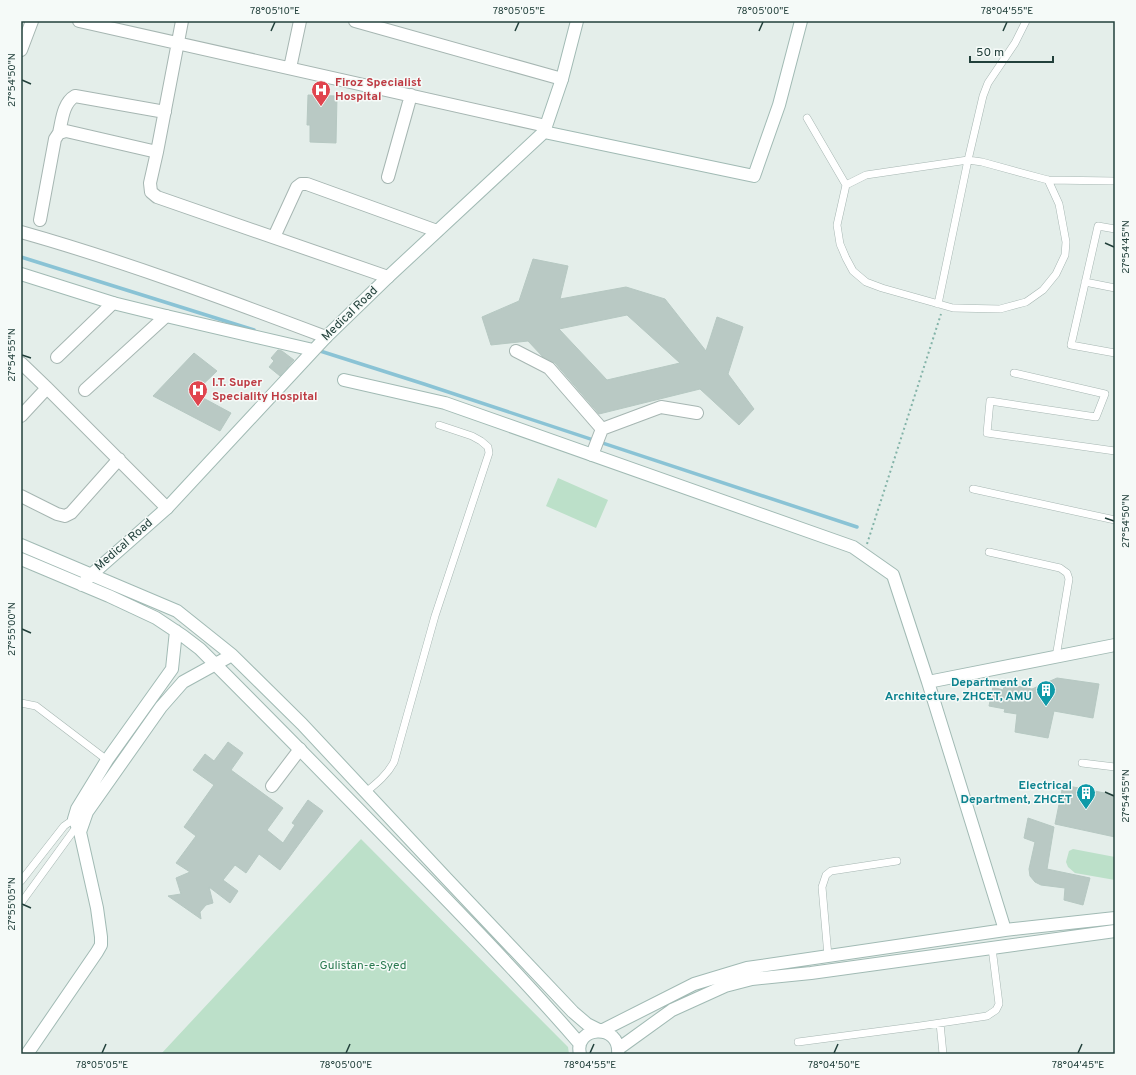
<svg xmlns="http://www.w3.org/2000/svg" width="1136" height="1075" font-family="Overpass,sans-serif">
<rect width="100%" height="100%" fill="#e4eeea"/>
<path fill="#bce0c9" d="M 558,478 L 608,500 L 596,528 L 546,506 Z
M 361,839 L 568,1047 L 569,1054 L 161,1054 Z
M 1073,849 L 1115,857 L 1115,880 L 1075,873 L 1068,867 L 1066,862 L 1069,851 Z"/>
<g fill="none" stroke-linecap="round" stroke-linejoin="round">
<path stroke="#8ac3d5" stroke-width="3.5" d="M 21,257 L 254,330
M 317,350 L 424,384 L 857,527"/>
</g>
<path fill="#b9c9c4" stroke="#b6c8c2" fill-rule="evenodd" d="M 308,95 L 337,96 L 336,143 L 310,142 L 310,125 L 307,125 Z
M 533,259 L 568,266 L 560,299 L 626,287 L 665,299 L 706,351 L 717,317 L 743,327 L 728,374 L 754,409 L 739,425 L 700,389 L 599,414 L 555,363 L 543,357 L 528,341 L 491,345 L 482,317 L 519,301 ZM 627,315 L 680,363 L 607,380 L 559,329 Z
M 278,350 L 282,351 L 294,360 L 280,376 L 269,367 L 274,361 L 271,358 Z
M 194,353 L 217,371 L 194,393 L 231,413 L 220,431 L 153,396 Z
M 1057,678 L 1099,684 L 1093,718 L 1054,711 L 1048,738 L 1015,732 L 1017,714 L 1004,712 L 1005,709 L 989,706 L 993,687 L 1003,690 L 1005,684 L 1032,689 Z
M 228,742 L 243,753 L 231,770 L 283,808 L 267,830 L 283,843 L 295,825 L 292,823 L 308,800 L 323,811 L 280,870 L 259,854 L 246,873 L 235,865 L 223,880 L 238,891 L 230,903 L 209,887 L 213,903 L 206,905 L 200,912 L 201,919 L 168,896 L 181,894 L 176,878 L 190,872 L 176,863 L 196,836 L 184,827 L 214,785 L 193,770 L 205,754 L 214,761 Z
M 1063,785 L 1115,795 L 1115,837 L 1055,824 Z
M 1028,818 L 1054,827 L 1047,869 L 1090,878 L 1083,905 L 1064,900 L 1065,888 L 1041,885 L 1035,882 L 1030,876 L 1029,869 L 1035,842 L 1024,838 Z"/>
<g fill="none" stroke-linecap="round" stroke-linejoin="round">
<g stroke="#a6b6b2" stroke-width="8">
<path id="lane" d="M 807,118 L 846,185 L 837,225 L 840,244 L 846,258 L 853,271 L 866,282 L 882,288 L 953,308 L 1000,309 L 1026,302 L 1043,290 L 1056,274 L 1065,255 L 1066,242 L 1059,204 L 1048,180
M 846,185 L 866,175 L 968,160 L 982,162 L 1048,180 L 1115,181
M 1115,229 L 1098,226 L 1071,345 L 1115,353
M 1085,282 L 1115,288
M 938,304 L 968,160 L 983,96 L 988,83 L 1015,43 L 1026,21
M 1014,373 L 1105,394 L 1096,417 L 990,401 L 987,433 L 1115,451
M 973,489 L 1115,520
M 989,552 L 1060,568 L 1067,573 L 1069,579 L 1056,657
M 21,703 L 36,706 L 107,760
M 1082,763 L 1115,767
M 366,792 C 377,783 387,775 394,762 L 435,616 L 489,453 L 488,447 L 481,441 L 472,436 L 439,425
M 21,881 L 64,826 L 74,819
M 21,903 L 77,826
M 828,956 L 822,887 L 826,875 L 831,871 L 897,861
M 940,1023 L 943,1054
M 798,1042 L 920,1026 L 987,1016 L 996,1010 L 999,1004 L 992,948"/>
</g>
<g stroke="#a6b6b2" stroke-width="14">
<path id="street" d="M 79,21 L 546,126
M 355,21 L 562,79
M 21,50 L 32,21
M 290,68 L 300,21
M 59,133 C 62,120 63,103 75,96 L 165,112
M 157,152 L 150,183 L 151,192 L 157,197 L 388,277
M 388,177 L 411,95
M 40,220 L 55,139 L 59,133 L 66,131 L 157,152 L 182,21
M 21,232 C 124,261 225,299 326,337
M 274,237 L 297,187 L 301,184 L 307,184 L 437,231
M 516,351 L 549,368 L 602,429
M 57,357 L 113,303
M 21,363 L 47,388 L 167,508
M 85,390 L 166,316
M 21,416 L 47,388
M 592,455 L 602,429 L 661,407 L 697,413
M 21,496 L 57,514 L 65,516 L 71,513 L 119,459
M 272,786 L 300,749"/>
</g>
<g stroke="#a1bab4" stroke-width="14">
<path id="secondary" d="M 544,132 L 754,176 L 779,105 L 801,21
M 21,274 L 113,303 L 166,316 L 313,350
M 344,380 L 445,403 L 853,547 L 893,575 L 928,682
M 21,545 L 177,611 L 232,655 L 302,724 L 447,879 L 573,1012 L 587,1024 L 601,1031 L 694,984 L 747,968 L 1005,930 L 1115,918
M 21,559 L 109,596 L 156,618 L 183,636 L 200,649 C 268,717 336,786 404,856 C 464,917 524,979 580,1044
M 82,585 L 91,575 L 167,508 L 326,337 L 388,277 L 544,132 L 562,79 L 577,21
M 80,832 L 87,812 L 161,707 L 183,682 L 232,655
M 1005,930 L 928,682 L 1115,645
M 618,1049 L 672,1010 L 725,986 L 752,979 L 811,973 L 1115,931
M 27,1054 L 97,952 L 101,945 L 101,937 L 97,908 L 80,832 L 74,819 L 77,809 L 107,760 L 172,669 L 176,631
M 580,1054 C 573,1026 621,1022 618,1054"/>
</g>
<path stroke="#83b3a8" stroke-width="2" stroke-dasharray="2 3" stroke-linecap="butt" d="M 867,544 L 941,314"/>
<use href="#lane" stroke="#fff" stroke-width="7"/>
<use href="#street" stroke="#fff" stroke-width="12"/>
<use href="#secondary" stroke="#fff" stroke-width="12"/>
</g>
<path fill="none" stroke="#22403b" stroke-width="1.5" d="M 271,31 L 275,22M 515,31 L 519,22M 759,31 L 763,22M 1003,31 L 1007,22M 22,80 L 31,84M 1105,243 L 1114,247M 22,355 L 31,358M 1105,518 L 1114,521M 22,629 L 31,633M 1105,792 L 1114,796M 22,904 L 31,908M 102,1053 L 106,1044M 346,1053 L 350,1044M 590,1053 L 594,1044M 834,1053 L 838,1044M 1078,1053 L 1082,1044"/>
<defs>
<g id="hospital-pin" transform="scale(1)"><path d="M0 17L-7.5 6A9.5 9.5 0 1 1 7.5 6Z" fill="#e0444e" stroke="#f5faf8"/><path d="M-5-5h3v3.5h4V-5h3V5h-3V1.5h-4V5h-3Z" fill="#fff"/></g>
<g id="building-pin" transform="scale(1)"><path d="M0 17L-7.5 6A9.5 9.5 0 1 1 7.5 6Z" fill="#0f9aa8" stroke="#f5faf8"/><path d="M-4-6H4V6H1V3H-1V6H-4ZM-2.5-4.3h1.7v1.8h-1.7ZM.8-4.3h1.7v1.8H.8ZM-2.5-1h1.7V.8h-1.7ZM.8-1h1.7V.8H.8Z" fill="#fff"/></g>
</defs>
<g fill-rule="evenodd">
<use href="#hospital-pin" x="321" y="90"/>
<use href="#hospital-pin" x="198" y="390"/>
<use href="#building-pin" x="1046" y="690"/>
<use href="#building-pin" x="1086" y="793"/>
</g>
<g text-anchor="middle" dominant-baseline="central" stroke-width="3" stroke-linejoin="round" paint-order="stroke">
<g font-size="12" font-weight="bold" fill="#be3a42" stroke="#f5faf8" text-anchor="start">
<text x="335" y="83">Firoz Specialist<tspan x="335" dy="14">Hospital</tspan></text>
<text x="212" y="383">I.T. Super<tspan x="212" dy="14">Speciality Hospital</tspan></text>
</g>
<g font-size="12" fill="#22403b" stroke="#f5faf8">
<text transform="translate(350 314) rotate(-44)">Medical Road</text>
<text transform="translate(124 545) rotate(-41)">Medical Road</text>
</g>
<g font-size="12" font-weight="bold" fill="#0d838f" stroke="#f5faf8" text-anchor="end">
<text x="1032" y="683">Department of<tspan x="1032" dy="14">Architecture, ZHCET, AMU</tspan></text>
<text x="1072" y="786">Electrical<tspan x="1072" dy="14">Department, ZHCET</tspan></text>
</g>
<g font-size="12" fill="#2a7950" stroke="#f5faf8">
<text x="363" y="966">Gulistan-e-Syed</text>
</g>
</g>
<rect width="1136" height="1075" fill="none" stroke="#f5faf8" stroke-width="44"/>
<path d="M970 56v6h83v-6" fill="none" stroke="#22403b" stroke-width="2"/>
<text x="976" y="56" font-size="12" fill="#22403b" stroke="#f5faf8" stroke-width="3" paint-order="stroke">50 m</text>
<rect x="22" y="22" width="1092" height="1031" fill="none" stroke="#22403b" stroke-width="1.5"/>
<g font-size="10" text-anchor="middle" fill="#22403b">
<text x="275" y="14">78°05'10"E</text>
<text x="519" y="14">78°05'05"E</text>
<text x="763" y="14">78°05'00"E</text>
<text x="1007" y="14">78°04'55"E</text>
<text transform="translate(11 80) rotate(-90)" y="4">27°54'50"N</text>
<text transform="translate(1125 247) rotate(-90)" y="4">27°54'45"N</text>
<text transform="translate(11 355) rotate(-90)" y="4">27°54'55"N</text>
<text transform="translate(1125 521) rotate(-90)" y="4">27°54'50"N</text>
<text transform="translate(11 629) rotate(-90)" y="4">27°55'00"N</text>
<text transform="translate(1125 796) rotate(-90)" y="4">27°54'55"N</text>
<text transform="translate(11 904) rotate(-90)" y="4">27°55'05"N</text>
<text x="102" y="1068">78°05'05"E</text>
<text x="346" y="1068">78°05'00"E</text>
<text x="590" y="1068">78°04'55"E</text>
<text x="834" y="1068">78°04'50"E</text>
<text x="1078" y="1068">78°04'45"E</text>
</g>
</svg>
